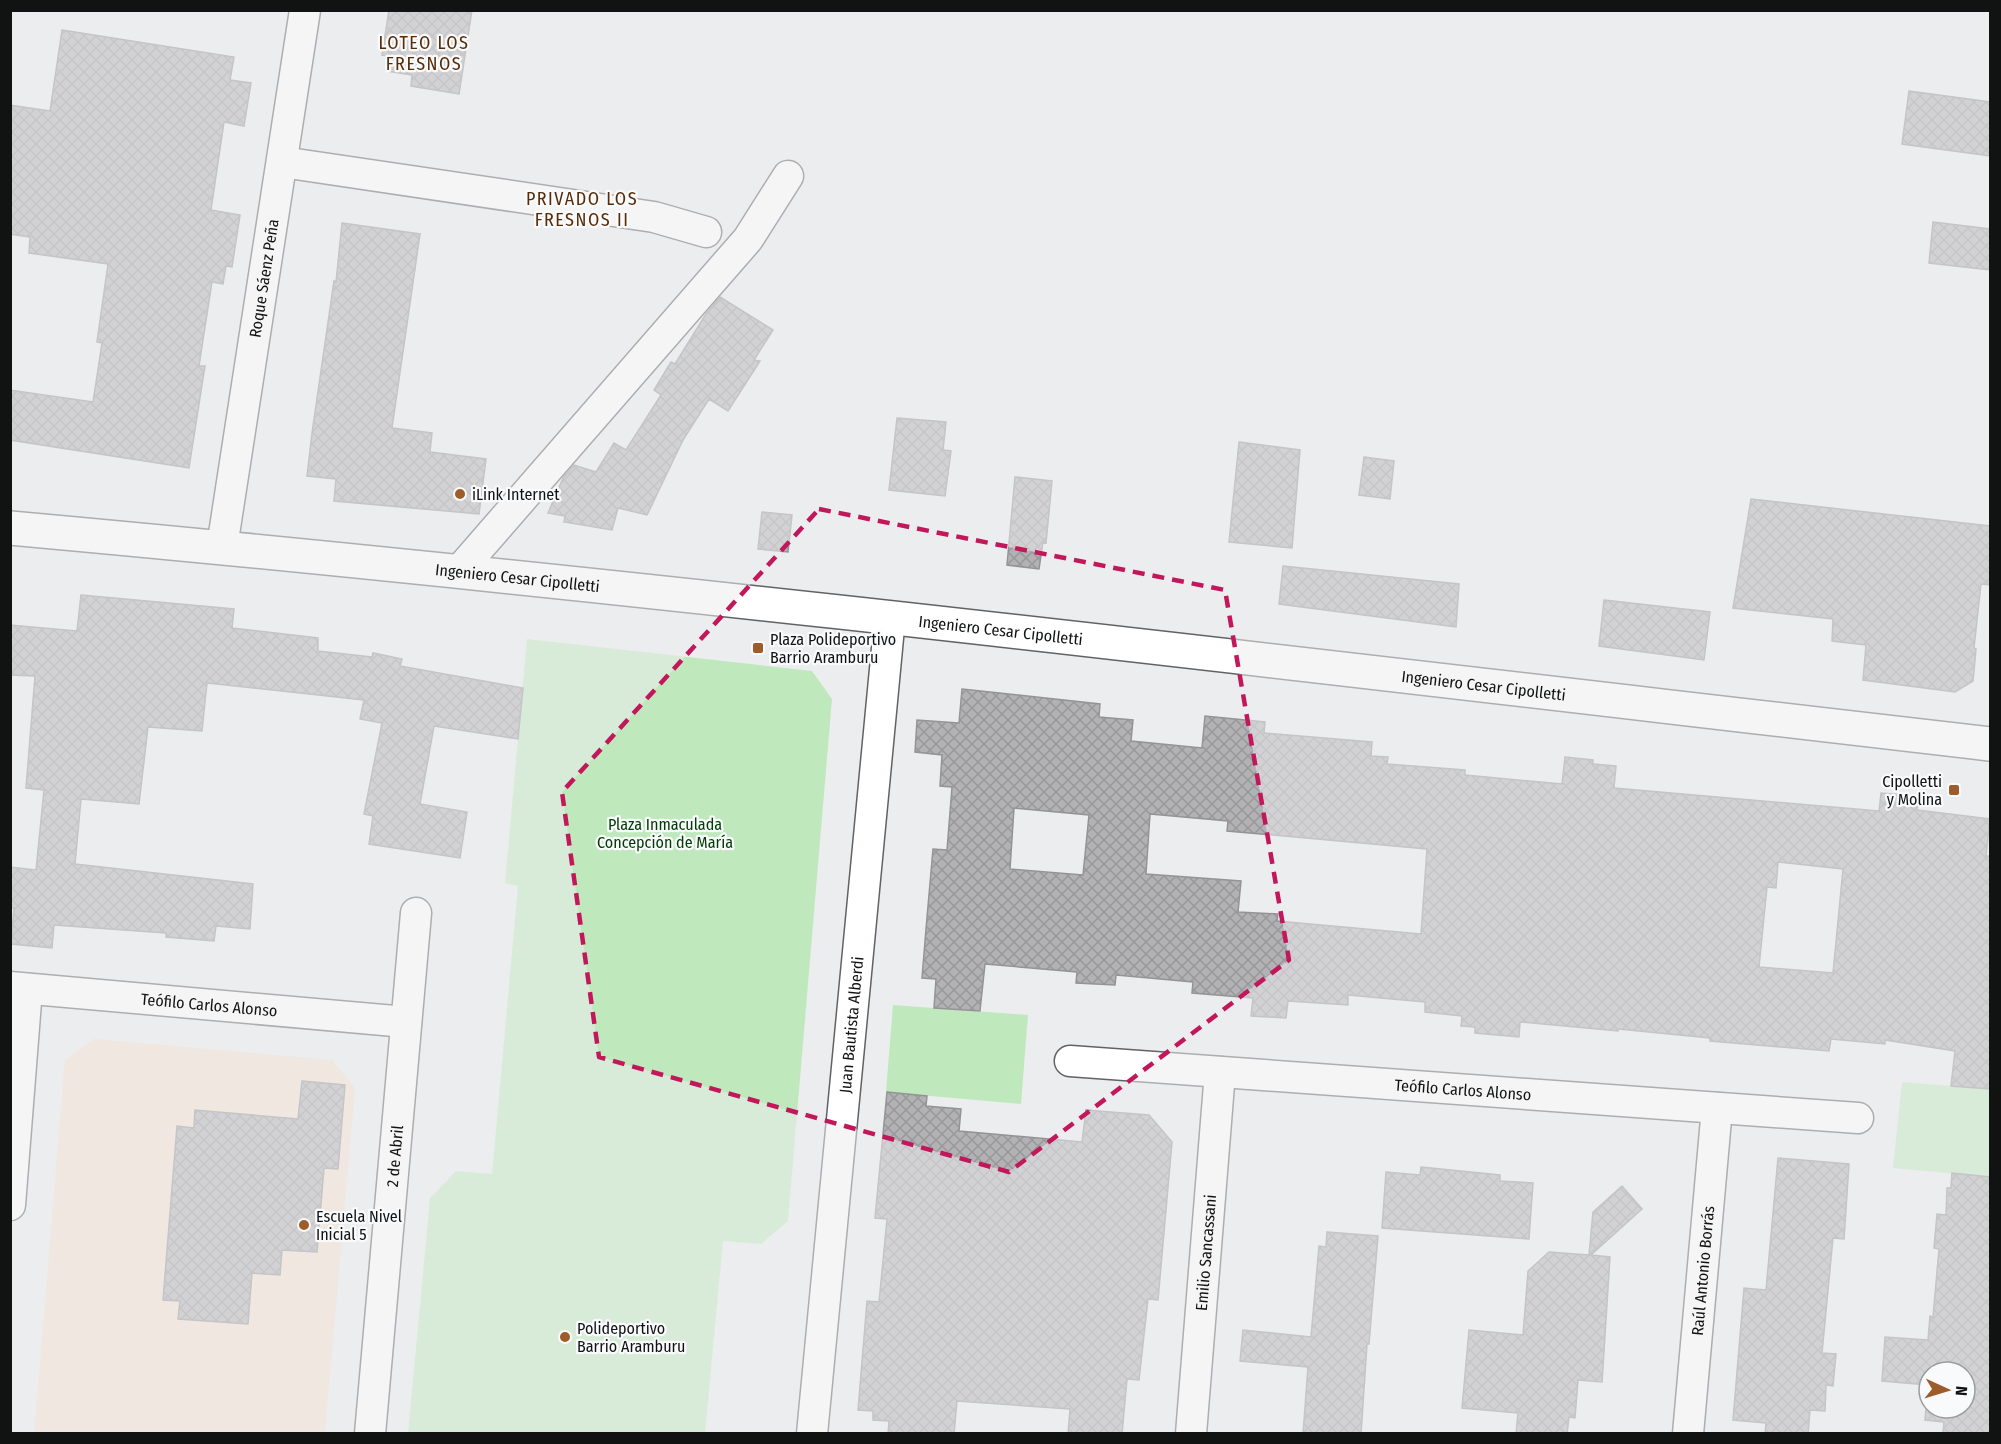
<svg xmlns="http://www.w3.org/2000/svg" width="2001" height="1444" font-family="'Fira Sans Condensed',sans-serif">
<defs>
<pattern id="building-cross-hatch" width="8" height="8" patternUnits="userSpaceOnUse" patternTransform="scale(1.5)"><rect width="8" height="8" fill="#b2b2b4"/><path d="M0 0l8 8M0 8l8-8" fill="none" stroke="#98989a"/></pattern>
</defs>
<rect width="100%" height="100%" fill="#ecedef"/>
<path fill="#f2e0cf" d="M 94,1039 L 332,1060 L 355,1088 L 325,1433 L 34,1434 L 65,1060 Z"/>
<path fill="#bfe9bd" d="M 527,639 L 812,671 L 832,699 L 788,1221 L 761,1244 L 723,1241 L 705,1433 L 408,1434 L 430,1198 L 456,1171 L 492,1174 L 518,886 L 505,883 Z
M 893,1005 L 1028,1015 L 1021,1104 L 886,1092 Z
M 1902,1082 L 1990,1089 L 1990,1177 L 1893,1168 Z"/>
<path fill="url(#building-cross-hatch)" stroke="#949496" stroke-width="1.5" fill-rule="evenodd" d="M 389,10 L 472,10 L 459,94 L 411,86 L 412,75 L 387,71 L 389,56 L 382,55 Z
M 62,30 L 234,57 L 230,80 L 251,83 L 244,126 L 224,122 L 211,210 L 240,215 L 232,267 L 226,266 L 223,284 L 212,282 L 199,366 L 205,366 L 189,468 L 10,440 L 10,390 L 93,402 L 102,343 L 97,342 L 108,264 L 29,253 L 30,237 L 10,234 L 10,105 L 50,111 Z
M 1909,91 L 1990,102 L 1990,156 L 1902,144 Z
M 1933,222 L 1990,229 L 1990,270 L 1929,263 Z
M 342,223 L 420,234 L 392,428 L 432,433 L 430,452 L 486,459 L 479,514 L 334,501 L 336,479 L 307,476 L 312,433 L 334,281 L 336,282 Z
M 720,297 L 773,330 L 754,360 L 760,361 L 728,411 L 709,399 L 683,440 L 647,515 L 618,508 L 612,530 L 564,522 L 565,516 L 548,513 L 563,478 L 574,465 L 596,472 L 614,443 L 626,450 L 661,395 L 654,390 L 671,362 L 675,364 L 706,314 Z
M 897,418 L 946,422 L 943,450 L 951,451 L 945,496 L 889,490 Z
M 1239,442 L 1300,450 L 1292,548 L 1229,542 Z
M 1364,457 L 1394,461 L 1390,499 L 1359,495 Z
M 1015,477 L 1052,481 L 1046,543 L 1043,542 L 1039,569 L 1007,565 Z
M 1751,499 L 1990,526 L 1990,585 L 1981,584 L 1974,648 L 1976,649 L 1973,681 L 1955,692 L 1863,680 L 1866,645 L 1832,641 L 1833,619 L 1733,608 Z
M 762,512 L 792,515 L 788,552 L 758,549 Z
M 1283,566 L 1459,584 L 1456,627 L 1279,604 Z
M 81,595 L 234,609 L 232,628 L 318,638 L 318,651 L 372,657 L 373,653 L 402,659 L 400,666 L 523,688 L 518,739 L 434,726 L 420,804 L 467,812 L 460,858 L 369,844 L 373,816 L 364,814 L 382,723 L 360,719 L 364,700 L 207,683 L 202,731 L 148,727 L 139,804 L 81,799 L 75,864 L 253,884 L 250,929 L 216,926 L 214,941 L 166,937 L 166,933 L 54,925 L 52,948 L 11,944 L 14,908 L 10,908 L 10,867 L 36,870 L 44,790 L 26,788 L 35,676 L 10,675 L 10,625 L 77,631 Z
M 1604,600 L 1710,612 L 1704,660 L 1599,646 Z
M 962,689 L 1100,704 L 1099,717 L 1133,720 L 1131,741 L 1202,748 L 1205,716 L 1265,722 L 1264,733 L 1372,742 L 1371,756 L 1388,757 L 1387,764 L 1465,770 L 1465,775 L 1562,784 L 1565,757 L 1593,760 L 1593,764 L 1616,766 L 1614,788 L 1879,811 L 1881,793 L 1919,796 L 1917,810 L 1990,819 L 1986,856 L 1990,856 L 1990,1089 L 1951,1086 L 1955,1051 L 1885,1040 L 1885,1044 L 1831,1039 L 1829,1051 L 1710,1041 L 1710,1038 L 1618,1029 L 1618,1031 L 1520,1022 L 1519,1037 L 1475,1033 L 1475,1027 L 1461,1026 L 1462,1016 L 1425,1012 L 1425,1002 L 1348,995 L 1348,1005 L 1288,1001 L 1286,1018 L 1251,1016 L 1253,998 L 1192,993 L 1193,982 L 1116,975 L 1115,985 L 1076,983 L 1077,972 L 985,964 L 980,1011 L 934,1008 L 936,979 L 922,978 L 926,929 L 933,849 L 947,850 L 952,787 L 940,786 L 942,755 L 915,752 L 917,720 L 959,723 ZM 1014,808 L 1089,815 L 1083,875 L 1010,869 ZM 1150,814 L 1228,821 L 1227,831 L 1427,849 L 1421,934 L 1277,921 L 1278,914 L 1238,912 L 1241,881 L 1146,874 ZM 1778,862 L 1843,869 L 1833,973 L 1759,967 L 1767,887 L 1776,888 Z
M 302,1081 L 345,1085 L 338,1169 L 324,1168 L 317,1252 L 282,1250 L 280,1275 L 252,1273 L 248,1324 L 178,1319 L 180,1301 L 163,1300 L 177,1126 L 194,1128 L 195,1110 L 298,1119 Z
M 887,1092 L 927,1096 L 926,1106 L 961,1109 L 959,1131 L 1082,1142 L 1086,1110 L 1149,1115 L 1172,1142 L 1158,1300 L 1148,1299 L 1139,1380 L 1127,1379 L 1122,1434 L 1068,1434 L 1070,1409 L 957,1401 L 954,1434 L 888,1434 L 889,1421 L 873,1420 L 873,1411 L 858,1410 L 867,1301 L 879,1302 L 887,1219 L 875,1218 Z
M 1778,1158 L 1849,1164 L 1844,1239 L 1833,1238 L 1822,1353 L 1836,1354 L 1833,1386 L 1826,1385 L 1825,1411 L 1810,1410 L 1808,1434 L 1765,1434 L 1766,1423 L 1733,1420 L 1744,1288 L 1766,1290 Z
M 1421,1167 L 1500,1175 L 1500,1181 L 1533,1183 L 1529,1239 L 1382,1228 L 1386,1172 L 1420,1175 Z
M 1952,1173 L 1990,1177 L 1990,1434 L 1943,1434 L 1944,1422 L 1925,1420 L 1928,1385 L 1882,1381 L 1885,1337 L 1928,1340 L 1930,1316 L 1933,1317 L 1939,1249 L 1934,1248 L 1937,1214 L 1946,1215 L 1947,1188 L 1951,1188 ZM 1929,1372 L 1965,1372 L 1965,1408 L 1929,1408 Z
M 1622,1186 L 1642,1209 L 1591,1255 L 1610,1257 L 1602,1382 L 1578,1380 L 1575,1418 L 1569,1417 L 1567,1434 L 1516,1434 L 1518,1413 L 1462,1408 L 1469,1330 L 1523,1335 L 1528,1271 L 1549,1252 L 1589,1255 L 1593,1212 Z
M 1327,1232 L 1378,1236 L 1369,1344 L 1367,1344 L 1361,1434 L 1303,1434 L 1308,1367 L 1240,1361 L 1243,1330 L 1311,1337 L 1319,1246 L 1326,1247 Z"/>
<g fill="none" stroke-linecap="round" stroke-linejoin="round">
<g stroke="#616264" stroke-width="33">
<g id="street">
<path d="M 282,162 L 654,217 L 706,232"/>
<path id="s1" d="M 222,547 L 305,10"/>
<path d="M 458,572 L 748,239 L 788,176"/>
<path id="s2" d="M 10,987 L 406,1022"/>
<path id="s3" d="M 1070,1061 L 1858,1118"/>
<path d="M 10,1205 L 27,989"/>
<path id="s4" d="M 370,1434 L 416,913"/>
<path id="s5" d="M 812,1434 L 890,617"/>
<path id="s6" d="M 1191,1434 L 1220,1072"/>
<path id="s7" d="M 1688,1434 L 1717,1108"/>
</g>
</g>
<g stroke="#616264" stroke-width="36">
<g id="secondary">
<path id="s8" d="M 10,528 C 672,588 1331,668 1990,744"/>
</g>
</g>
<use href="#street" stroke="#fff" stroke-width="30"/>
<use href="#secondary" stroke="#fff" stroke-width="33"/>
</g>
<path d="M0 0H2001V1444H0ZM 819,509 L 1225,590 L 1289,960 L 1009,1172 L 599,1057 L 562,792 Z" fill="#ecedef" fill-opacity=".55" fill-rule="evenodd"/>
<path fill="none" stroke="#c2185b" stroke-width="4.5" stroke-dasharray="12 8" stroke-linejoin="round" d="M 819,509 L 1225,590 L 1289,960 L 1009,1172 L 599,1057 L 562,792 Z"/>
<g fill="#9f5c2b" stroke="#f9fafc" stroke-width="2">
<circle cx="460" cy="494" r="6"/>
<rect x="752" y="642" width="12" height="12" rx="3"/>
<rect x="1948" y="784" width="12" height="12" rx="3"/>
<circle cx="304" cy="1225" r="6"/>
<circle cx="565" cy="1337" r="6"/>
</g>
<g text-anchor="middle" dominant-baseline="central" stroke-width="4.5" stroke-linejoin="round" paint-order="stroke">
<g font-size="16" fill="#111212" stroke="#f9fafc">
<text stroke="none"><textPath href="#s1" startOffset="272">Roque Sáenz Peña</textPath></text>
<text stroke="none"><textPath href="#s8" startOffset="510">Ingeniero Cesar Cipolletti</textPath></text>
<text stroke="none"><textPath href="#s8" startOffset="996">Ingeniero Cesar Cipolletti</textPath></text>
<text stroke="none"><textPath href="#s8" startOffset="1482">Ingeniero Cesar Cipolletti</textPath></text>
<text stroke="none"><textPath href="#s2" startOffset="200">Teófilo Carlos Alonso</textPath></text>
<text stroke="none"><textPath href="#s5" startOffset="411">Juan Bautista Alberdi</textPath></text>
<text stroke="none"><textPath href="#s3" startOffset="394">Teófilo Carlos Alonso</textPath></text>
<text stroke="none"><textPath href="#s4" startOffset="279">2 de Abril</textPath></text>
<text stroke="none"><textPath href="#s6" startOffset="182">Emilio Sancassani</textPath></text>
<text stroke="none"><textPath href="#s7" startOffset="164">Raúl Antonio Borrás</textPath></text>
</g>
<g font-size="16" fill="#111212" stroke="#f9fafc" text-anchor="start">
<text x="472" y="494">iLink Internet</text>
<text x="770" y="639">Plaza Polideportivo<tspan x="770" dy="18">Barrio Aramburu</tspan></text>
<text x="1942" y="781" text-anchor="end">Cipolletti<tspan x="1942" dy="18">y Molina</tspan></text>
<text x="316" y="1216">Escuela Nivel<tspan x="316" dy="18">Inicial 5</tspan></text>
<text x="577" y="1328">Polideportivo<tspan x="577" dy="18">Barrio Aramburu</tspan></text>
</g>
<g font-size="16" fill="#003b03" stroke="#f9fafc">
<text x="665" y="824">Plaza Inmaculada<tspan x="665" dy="18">Concepción de María</tspan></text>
</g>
<g font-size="18" letter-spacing="1.5" fill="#582b07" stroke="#f9fafc">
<text x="424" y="43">LOTEO LOS<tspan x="424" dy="21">FRESNOS</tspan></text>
<text x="582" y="199">PRIVADO LOS<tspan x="582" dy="21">FRESNOS II</tspan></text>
</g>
</g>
<rect width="2001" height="1444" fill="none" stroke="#111212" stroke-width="24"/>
<g transform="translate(1947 1390) rotate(94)"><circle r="28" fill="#f9fafc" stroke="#9c9d9e" stroke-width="1.5"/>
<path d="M0-4.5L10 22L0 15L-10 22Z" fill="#9f5c2b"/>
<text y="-9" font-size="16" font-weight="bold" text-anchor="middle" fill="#111212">N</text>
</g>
</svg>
